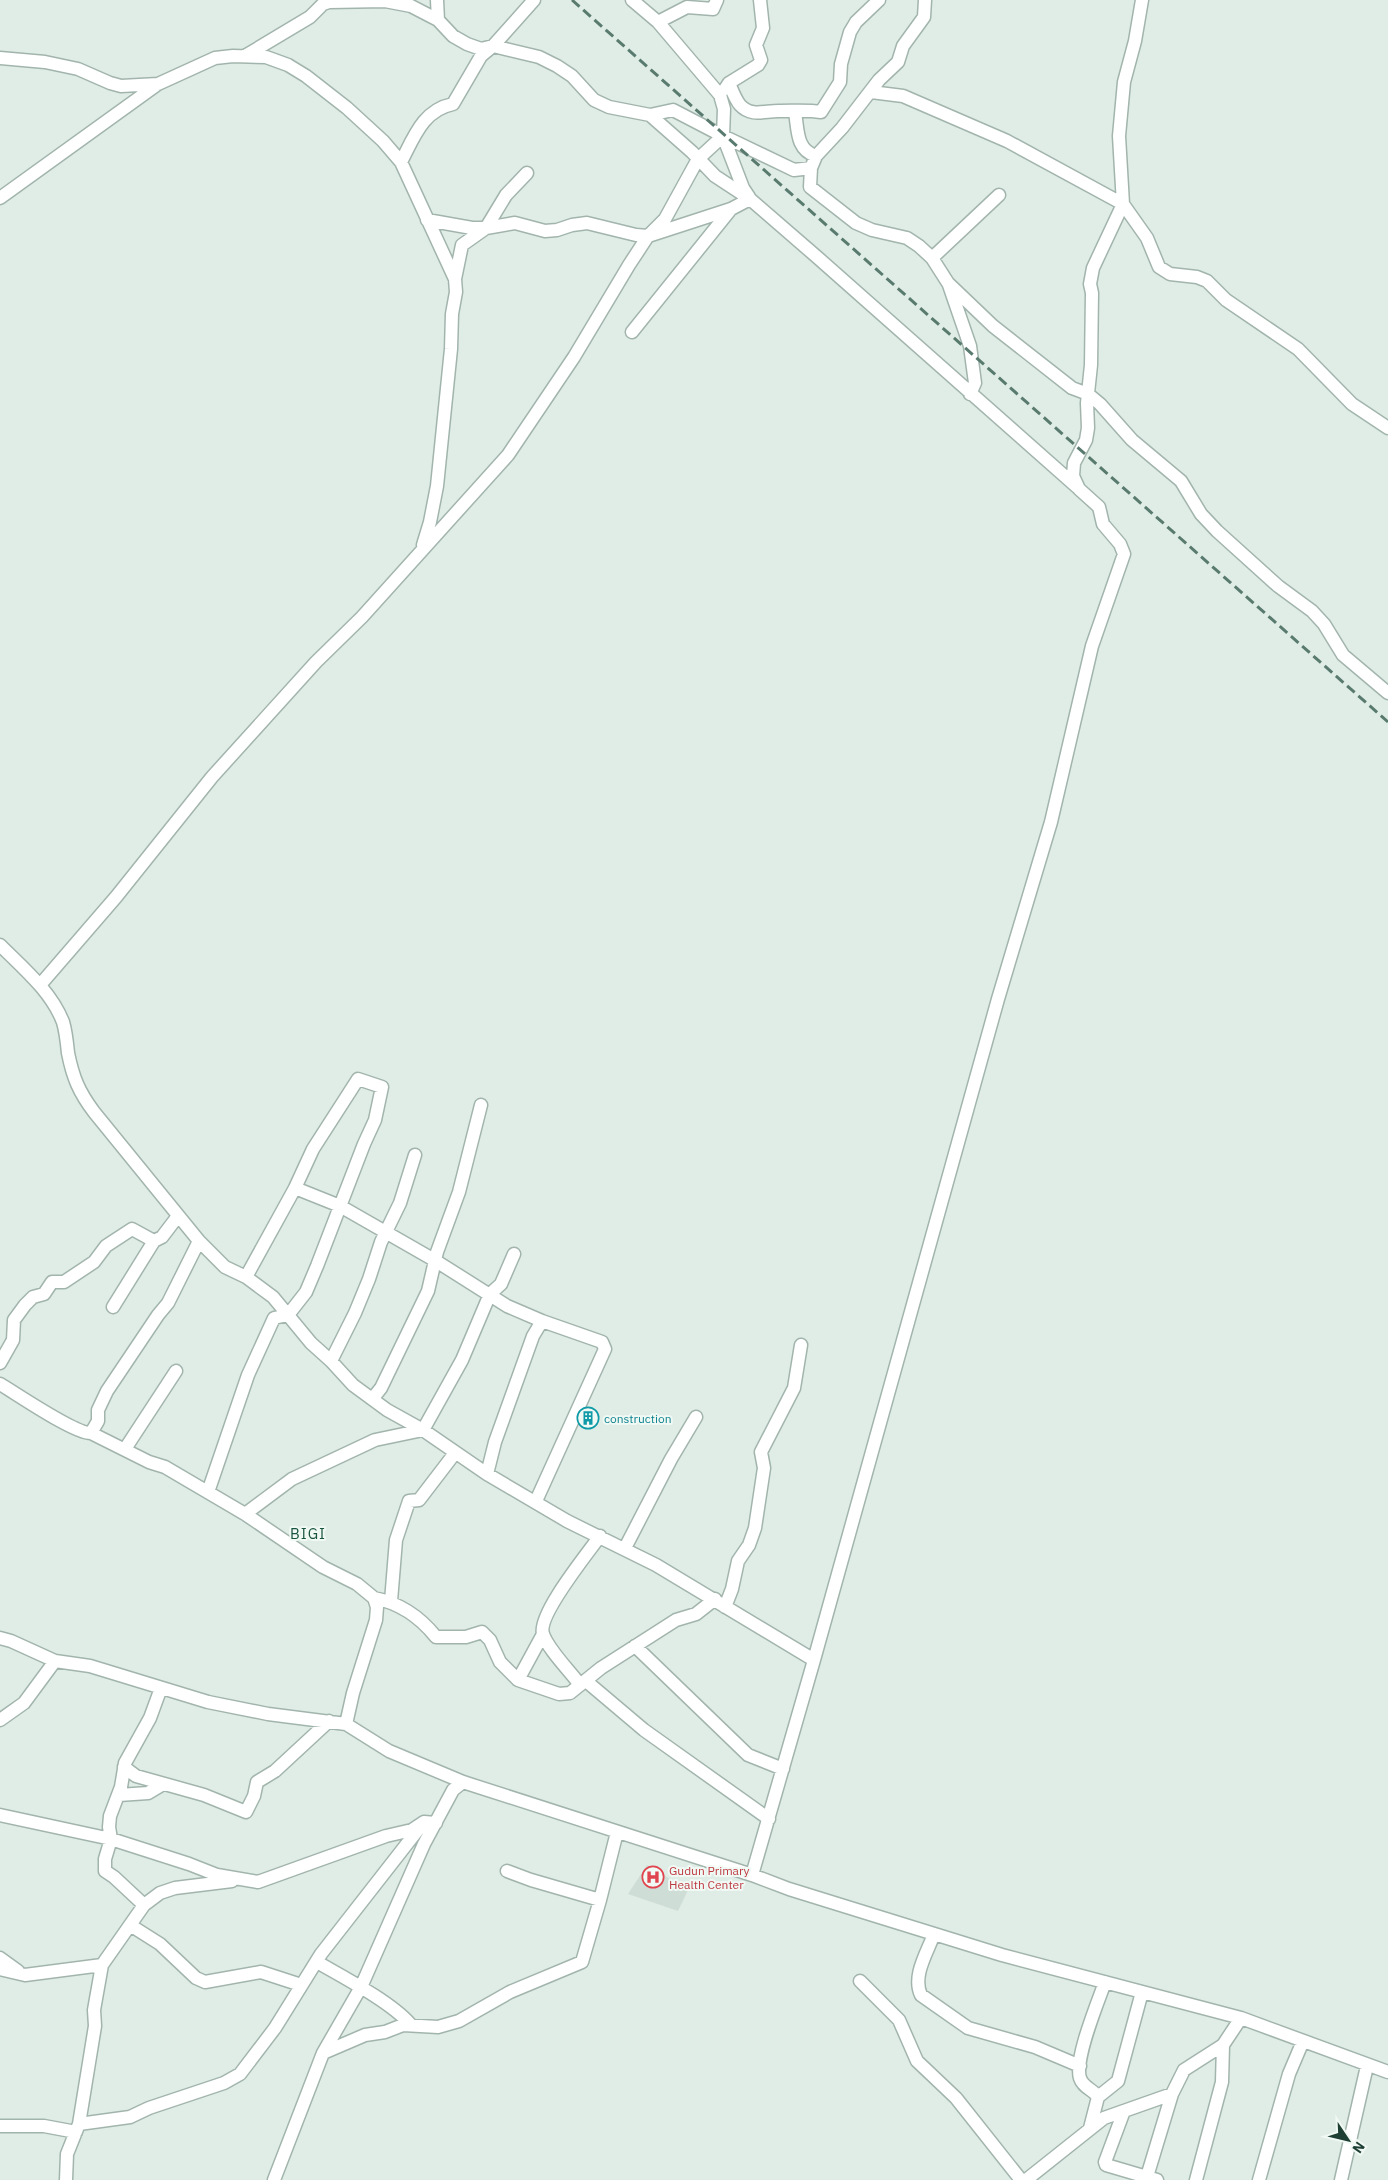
<svg xmlns="http://www.w3.org/2000/svg" width="1388" height="2180" font-family="'IBM Plex Sans',sans-serif">
<rect width="100%" height="100%" fill="#e0ede6"/>
<path fill="#ceddd5" d="M 647,1865 L 688,1890 L 678,1911 L 628,1894 Z"/>
<g fill="none" stroke-linecap="round" stroke-linejoin="round">
<g stroke="#a2b5ad" stroke-width="15">
<path id="street" d="M 437,0 L 438,20
M 925,0 L 924,17 L 903,46 L 898,62 L 879,80 L 842,128 L 816,156 L 811,168 L 810,187 L 856,223 L 872,230 L 907,238 L 919,246 L 932,258 L 948,283 L 993,326 L 1072,388 L 1088,394 L 1100,404 L 1132,440 L 1181,481 L 1201,514 L 1217,531 L 1278,586 L 1312,611 L 1324,624 L 1343,655 L 1388,693
M 1142,0 L 1135,41 L 1124,82 L 1119,136 L 1123,204 L 1093,268 L 1090,284 L 1092,293 L 1091,365 L 1087,403 L 1088,428 L 1086,440 L 1074,463 L 1073,476 L 1079,489 L 1099,507 L 1103,524 L 1120,544 L 1124,554 L 1092,646 L 1051,822 L 998,999 L 814,1660 L 752,1875 L 789,1889 L 1002,1955 L 1241,2018 L 1388,2072
M 658,22 L 687,7 L 713,9 L 717,0
M 245,56 L 310,17 L 323,4 L 329,2 L 385,1 L 411,6 L 438,20 L 453,36 L 467,44 L 481,49 L 493,46 L 539,57 L 557,66 L 572,76 L 594,100 L 609,107 L 650,115 L 673,110 L 723,136 L 724,109 L 720,95 L 658,22 L 632,0
M 0,58 L 45,62 L 78,69 L 110,83 L 121,86 L 158,84
M 729,83 C 732,90 735,99 740,105 C 752,118 766,110 781,111 C 795,111 808,110 821,112 L 840,82 L 841,64 L 850,32 L 856,22 L 879,0
M 725,89 L 729,83 L 758,65 L 761,60 L 756,45 L 763,28 L 760,0
M 871,92 L 903,96 L 1007,141 L 1123,204 L 1147,238 L 1159,267 L 1170,274 L 1197,277 L 1207,281 L 1226,300 L 1298,349 L 1352,404 L 1388,428
M 795,112 C 798,130 796,150 816,156
M 650,115 L 692,152 L 715,176 L 750,199 L 817,257 L 1077,487
M 401,162 C 414,137 423,110 453,104 L 481,56 L 493,46 L 534,0
M 749,197 L 743,188 L 723,136 L 794,170 L 811,168
M 0,198 L 158,84 L 215,58 L 233,56 L 266,57 L 288,65 L 306,76 L 347,108 L 383,141 L 401,162 L 455,279 L 456,292 L 452,314 L 451,349 L 437,486 L 430,522 L 423,545
M 427,220 L 472,228 L 486,228 L 515,223 L 545,231 L 557,230 L 572,225 L 587,223 L 636,235 L 648,236 L 731,209 L 750,199
M 932,258 L 999,195
M 455,279 L 462,245 L 486,228 L 506,195 L 527,173
M 949,285 L 970,346 L 975,383 L 970,394
M 632,332 L 731,209
M 0,945 C 23,968 51,991 63,1022 C 66,1032 67,1043 68,1053 C 73,1078 79,1092 94,1112 L 199,1241 L 225,1267 L 246,1277 L 273,1297 L 311,1343 L 331,1361 L 353,1385 L 387,1410 L 423,1430 L 487,1474 L 567,1521 L 656,1565 L 814,1660
M 40,985 L 116,897 L 212,777 L 316,662 L 362,617 L 508,455 L 574,357 L 629,265 L 648,236 L 665,219 L 698,159 L 723,136
M 295,1188 L 340,1206 L 436,1261 L 507,1306 L 542,1321
M 113,1307 L 154,1241
M 331,1361 L 355,1313 L 369,1279 L 381,1242 L 400,1203 L 415,1155
M 0,1363 L 13,1340 L 14,1320 L 25,1305 L 33,1297 L 44,1294 L 52,1282 L 64,1282 L 94,1262 L 106,1246 L 132,1229 L 154,1241 L 162,1237 L 178,1216
M 0,1384 C 17,1394 75,1434 91,1433 L 149,1462 L 165,1467 L 245,1514 L 323,1567 L 357,1584 L 374,1598 L 377,1607 L 376,1620 L 353,1693 L 346,1724
M 373,1398 L 381,1388 L 428,1291 L 437,1252 L 459,1192 L 481,1105
M 91,1433 L 98,1421 L 98,1410 L 107,1391 L 158,1315 L 168,1303 L 199,1241
M 125,1449 L 176,1371
M 487,1474 L 495,1442 L 533,1336 L 542,1321 L 602,1342 L 605,1349 L 536,1501
M 208,1492 L 248,1375 L 274,1318 L 288,1315 L 306,1292 L 317,1266 L 364,1144 L 375,1120 L 382,1087 L 358,1079 L 313,1149 L 295,1188 L 246,1277
M 245,1514 L 292,1479 L 375,1440 L 423,1430 L 462,1360 L 490,1294 L 501,1284 L 514,1254
M 625,1548 L 671,1459 L 696,1417
M 374,1598 C 400,1603 420,1617 436,1637 L 466,1637 L 482,1632 L 490,1640 L 500,1662 L 518,1680 L 559,1694 L 570,1693 L 601,1668 L 676,1620 L 696,1614 L 715,1599
M 391,1601 L 396,1540 L 409,1501 L 419,1500 L 455,1453
M 725,1607 L 732,1589 L 738,1561 L 749,1545 L 755,1528 L 764,1468 L 761,1452 L 794,1388 L 801,1345
M 0,1638 L 11,1641 L 55,1661 L 90,1666 L 208,1702 L 268,1714 L 346,1724 L 389,1751 L 463,1782 L 752,1875
M 635,1646 L 748,1755 L 783,1769
M 518,1680 L 543,1634
M 586,1681 L 644,1730 L 769,1819
M 582,1683 L 577,1681 C 567,1668 548,1649 543,1634 C 537,1615 588,1553 600,1536
M 0,1720 L 24,1703 L 55,1661
M 124,1767 L 136,1776 L 204,1795 L 246,1812 L 254,1796 L 257,1782 L 275,1771 L 329,1721
M 119,1795 L 148,1793 L 163,1784
M 0,1815 L 111,1839 L 189,1864 L 217,1875 L 258,1882 L 386,1836 L 412,1830 L 424,1822 L 436,1823
M 507,1871 L 531,1880 L 600,1900
M 144,1905 L 114,1877 L 105,1871 L 105,1859 L 111,1839 L 109,1827 L 110,1816 L 121,1787 L 125,1763 L 150,1718 L 161,1688
M 130,1925 L 160,1944 L 196,1978 L 205,1982 L 261,1972 L 301,1985
M 934,1934 C 927,1953 912,1976 921,1995 L 968,2028 L 1035,2047 L 1080,2066
M 0,1958 L 18,1971
M 317,1962 C 343,1977 391,2002 410,2024
M 0,1969 L 25,1975 L 102,1965
M 860,1981 L 899,2020 L 917,2061 L 956,2098 L 1021,2180
M 323,2053 L 365,2035 L 385,2032 L 403,2025 L 438,2027 L 459,2021 L 510,1992 L 582,1962 L 600,1900 L 617,1832
M 1098,2097 L 1118,2081 L 1142,1992
M 1124,2111 L 1105,2162 L 1106,2165 L 1157,2180
M 79,2124 L 130,2117 L 149,2108 L 224,2083 L 240,2074 L 275,2028 L 321,1954 L 424,1822
M 0,2126 L 44,2126 L 76,2132
M 1090,2128 L 1098,2097 C 1093,2089 1083,2088 1080,2078 C 1074,2059 1098,2002 1105,1982
M 66,2180 L 67,2154 L 79,2124 L 95,2026 L 94,2010 L 102,1965 L 144,1905 L 160,1893 L 175,1888 L 232,1881
M 274,2180 L 323,2053 L 361,1987 L 424,1844 L 453,1790 L 463,1782
M 1026,2180 L 1104,2118 L 1172,2094
M 1146,2180 L 1172,2094 L 1184,2070 L 1223,2045 L 1241,2018
M 1196,2180 L 1222,2082 L 1223,2045
M 1259,2180 L 1289,2074 L 1303,2041
M 1341,2180 L 1367,2066"/>
</g>
<use href="#street" stroke="#fff" stroke-width="12"/>
<path stroke="#597b6f" stroke-width="3" stroke-dasharray="10 5" stroke-linecap="butt" d="M 572,0 L 1388,722"/>
</g>
<defs>
<g id="building-ring" transform="scale(1.125)"><circle r="9.5" fill="#f1f9f4" stroke="#0f9aa8" stroke-width="1.5"/><path d="M-4-6H4V6H1V3H-1V6H-4ZM-2.5-4.3h1.7v1.8h-1.7ZM.8-4.3h1.7v1.8H.8ZM-2.5-1h1.7V.8h-1.7ZM.8-1h1.7V.8H.8Z" fill="#0f9aa8"/></g>
<g id="hospital-ring" transform="scale(1.125)"><circle r="9.5" fill="#f1f9f4" stroke="#e0444e" stroke-width="1.5"/><path d="M-5-5h3v3.5h4V-5h3V5h-3V1.5h-4V5h-3Z" fill="#e0444e"/></g>
</defs>
<g fill-rule="evenodd">
<use href="#building-ring" x="588" y="1418"/>
<use href="#hospital-ring" x="653" y="1877"/>
</g>
<g text-anchor="middle" dominant-baseline="central" stroke-width="4" stroke-linejoin="round" paint-order="stroke">
<g font-size="12" fill="#0d838f" stroke="#f1f9f4" text-anchor="start">
<text x="604" y="1418">construction</text>
</g>
<g font-size="12" fill="#be3a42" stroke="#f1f9f4" text-anchor="start">
<text x="669" y="1870">Gudun Primary<tspan x="669" dy="14">Health Center</tspan></text>
</g>
<g font-size="15" letter-spacing="1" fill="#185440" stroke="#f1f9f4">
<text x="308" y="1533">BIGI</text>
</g>
</g>
<g transform="translate(1348 2140) rotate(125)" stroke="#f1f9f4" stroke-width="4" paint-order="stroke">
<path d="M0-4L9 19L0 12L-9 19Z" fill="#1e3f33"/>
<text y="-8" font-size="14" font-weight="bold" text-anchor="middle" fill="#1e3f33">N</text>
</g>
</svg>
